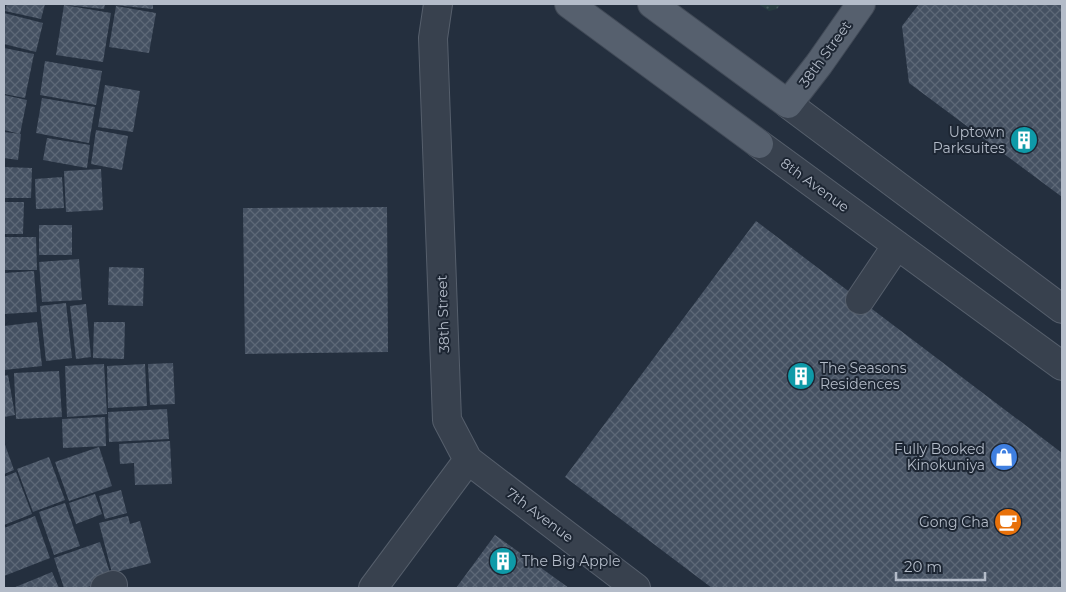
<svg xmlns="http://www.w3.org/2000/svg" width="1066" height="592" font-family="Montserrat,sans-serif">
<defs>
<pattern id="grass-dots" width="8" height="8" patternUnits="userSpaceOnUse" patternTransform="scale(1.25)"><rect width="8" height="8" fill="#263c3f"/><path d="M2 2h.1M6 6h.1" fill="none" stroke="#435659" stroke-width="1.8" stroke-linecap="round"/></pattern>
<pattern id="building-cross-hatch" width="8" height="8" patternUnits="userSpaceOnUse" patternTransform="scale(1.25)"><rect width="8" height="8" fill="#455162"/><path d="M0 0l8 8M0 8l8-8" fill="none" stroke="#5d6877"/></pattern>
</defs>
<rect width="100%" height="100%" fill="#242f3e"/>
<path fill="url(#grass-dots)" d="M 758,4 L 781,4 L 777,9 L 769,11 Z"/>
<path fill="url(#building-cross-hatch)" d="M 7,4 L 45,4 L 41,19 L 5,11 Z
M 65,4 L 105,4 L 104,9 L 65,5 Z
M 114,4 L 153,4 L 153,9 L 114,5 Z
M 919,4 L 1062,4 L 1062,197 L 909,83 L 902,26 Z
M 64,5 L 111,13 L 103,62 L 56,55 Z
M 116,6 L 156,13 L 149,53 L 109,47 Z
M 4,13 L 43,23 L 36,52 L 4,44 Z
M 4,48 L 34,54 L 25,98 L 4,94 Z
M 45,61 L 102,71 L 96,105 L 40,95 Z
M 105,85 L 140,91 L 133,132 L 98,127 Z
M 4,95 L 27,100 L 20,134 L 4,130 Z
M 42,98 L 95,107 L 89,143 L 36,133 Z
M 96,130 L 128,136 L 122,170 L 91,164 Z
M 4,132 L 21,134 L 18,160 L 4,158 Z
M 47,138 L 90,145 L 87,168 L 43,160 Z
M 4,167 L 32,168 L 31,198 L 4,198 Z
M 101,169 L 103,210 L 66,212 L 64,171 Z
M 62,177 L 64,208 L 36,209 L 35,179 Z
M 4,202 L 24,202 L 23,234 L 4,234 Z
M 387,207 L 388,352 L 245,354 L 243,208 Z
M 756,221 L 1062,453 L 1062,588 L 712,588 L 565,477 Z
M 39,225 L 72,225 L 72,255 L 39,255 Z
M 4,237 L 36,237 L 37,270 L 4,270 Z
M 79,259 L 82,300 L 42,302 L 39,262 Z
M 109,267 L 144,268 L 143,306 L 108,305 Z
M 34,271 L 37,312 L 4,314 L 4,273 Z
M 66,303 L 72,358 L 46,361 L 40,306 Z
M 86,304 L 91,357 L 76,359 L 70,306 Z
M 37,322 L 42,366 L 4,370 L 4,326 Z
M 94,322 L 125,322 L 124,359 L 93,358 Z
M 173,363 L 175,404 L 150,405 L 148,364 Z
M 104,364 L 107,414 L 67,417 L 65,366 Z
M 145,364 L 147,406 L 108,408 L 107,366 Z
M 59,371 L 62,417 L 16,419 L 14,373 Z
M 8,375 L 15,415 L 4,417 L 4,376 Z
M 167,409 L 169,439 L 109,442 L 108,412 Z
M 105,417 L 106,446 L 63,448 L 62,419 Z
M 170,441 L 172,484 L 135,485 L 134,463 L 120,464 L 119,444 Z
M 4,442 L 14,470 L 4,474 Z
M 99,447 L 112,486 L 69,501 L 55,462 Z
M 49,457 L 65,500 L 33,512 L 17,469 Z
M 16,472 L 32,514 L 4,525 L 4,477 Z
M 121,490 L 127,513 L 105,519 L 99,496 Z
M 95,494 L 102,514 L 76,524 L 69,503 Z
M 65,503 L 80,546 L 54,555 L 39,512 Z
M 35,516 L 50,558 L 4,576 L 4,528 Z
M 128,516 L 130,524 L 140,521 L 151,563 L 112,573 L 99,523 Z
M 495,535 L 569,588 L 456,588 Z
M 100,542 L 112,579 L 85,588 L 64,588 L 54,558 Z
M 52,572 L 59,588 L 13,588 Z"/>
<g fill="none" stroke-linecap="round" stroke-linejoin="round">
<g stroke="#565f6c" stroke-width="30">
<path id="minor" d="M 438,4 L 433,38 L 447,420 L 468,460 L 636,588
M 788,104 L 1062,309
M 759,144 L 1062,366
M 860,300 L 897,245
M 105,588 L 113,585
M 373,588 L 468,460"/>
</g>
<g stroke="#414a57" stroke-width="30">
<path id="major" d="M 569,4 L 759,144
M 652,4 L 788,104 L 819,64 L 861,4"/>
</g>
<use href="#minor" stroke="#38414e" stroke-width="28"/>
<use href="#major" stroke="#56606e" stroke-width="28"/>
</g>
<defs>
<g id="building-disc" transform="scale(1.4375)"><circle r="9.5" fill="#0f9aa8" stroke="#1d2633"/><path d="M-4-6H4V6H1V3H-1V6H-4ZM-2.5-4.3h1.7v1.8h-1.7ZM.8-4.3h1.7v1.8H.8ZM-2.5-1h1.7V.8h-1.7ZM.8-1h1.7V.8H.8Z" fill="#fff"/></g>
<g id="shop-disc" transform="scale(1.4375)"><circle r="9.5" fill="#3f7fe0" stroke="#1d2633"/><path d="M-5-2.5h2.3a2.7 3.5 0 0 1 5.4 0H5L5.5 6h-11ZM-1.5-2.5h3a1.5 2.3 0 0 0-3 0Z" fill="#fff"/></g>
<g id="cafe-disc" transform="scale(1.4375)"><circle r="9.5" fill="#e8710a" stroke="#1d2633"/><path d="M-5.5-4.5H6V0H3Q3 3.5 0 3.5H-2.5Q-5.5 3.5-5.5 0ZM3-3.2v2h1.7v-2ZM-6 4.5H4V6H-6Z" fill="#fff"/></g>
</defs>
<g fill-rule="evenodd">
<use href="#building-disc" x="1024" y="140"/>
<use href="#building-disc" x="801" y="376"/>
<use href="#shop-disc" x="1004" y="457"/>
<use href="#cafe-disc" x="1008" y="522"/>
<use href="#building-disc" x="503" y="561"/>
</g>
<g text-anchor="middle" dominant-baseline="central" stroke-width="4" stroke-linejoin="round" paint-order="stroke">
<g font-size="14" fill="#b4bcc9" stroke="#1d2633">
<text transform="translate(825 54) rotate(-54)">38th Street</text>
<text transform="translate(815 185) rotate(36)">8th Avenue</text>
<text transform="translate(443 314) rotate(-92)">38th Street</text>
<text transform="translate(540 515) rotate(37)">7th Avenue</text>
</g>
<g font-size="14" fill="#b4bcc9" stroke="#1d2633" text-anchor="end">
<text x="1005" y="132">Uptown<tspan x="1005" dy="16">Parksuites</tspan></text>
<text x="820" y="368" text-anchor="start">The Seasons<tspan x="820" dy="16">Residences</tspan></text>
<text x="985" y="449">Fully Booked<tspan x="985" dy="16">Kinokuniya</tspan></text>
<text x="989" y="522">Gong Cha</text>
<text x="522" y="561" text-anchor="start">The Big Apple</text>
</g>
</g>
<rect width="1066" height="592" fill="none" stroke="#b4bcc9" stroke-width="10"/>
<path d="M896 572v8h89v-8" fill="none" stroke="#b4bcc9" stroke-width="2.5"/>
<text x="904" y="572" font-size="15" fill="#b4bcc9" stroke="#1d2633" stroke-width="4" paint-order="stroke">20 m</text>
</svg>
